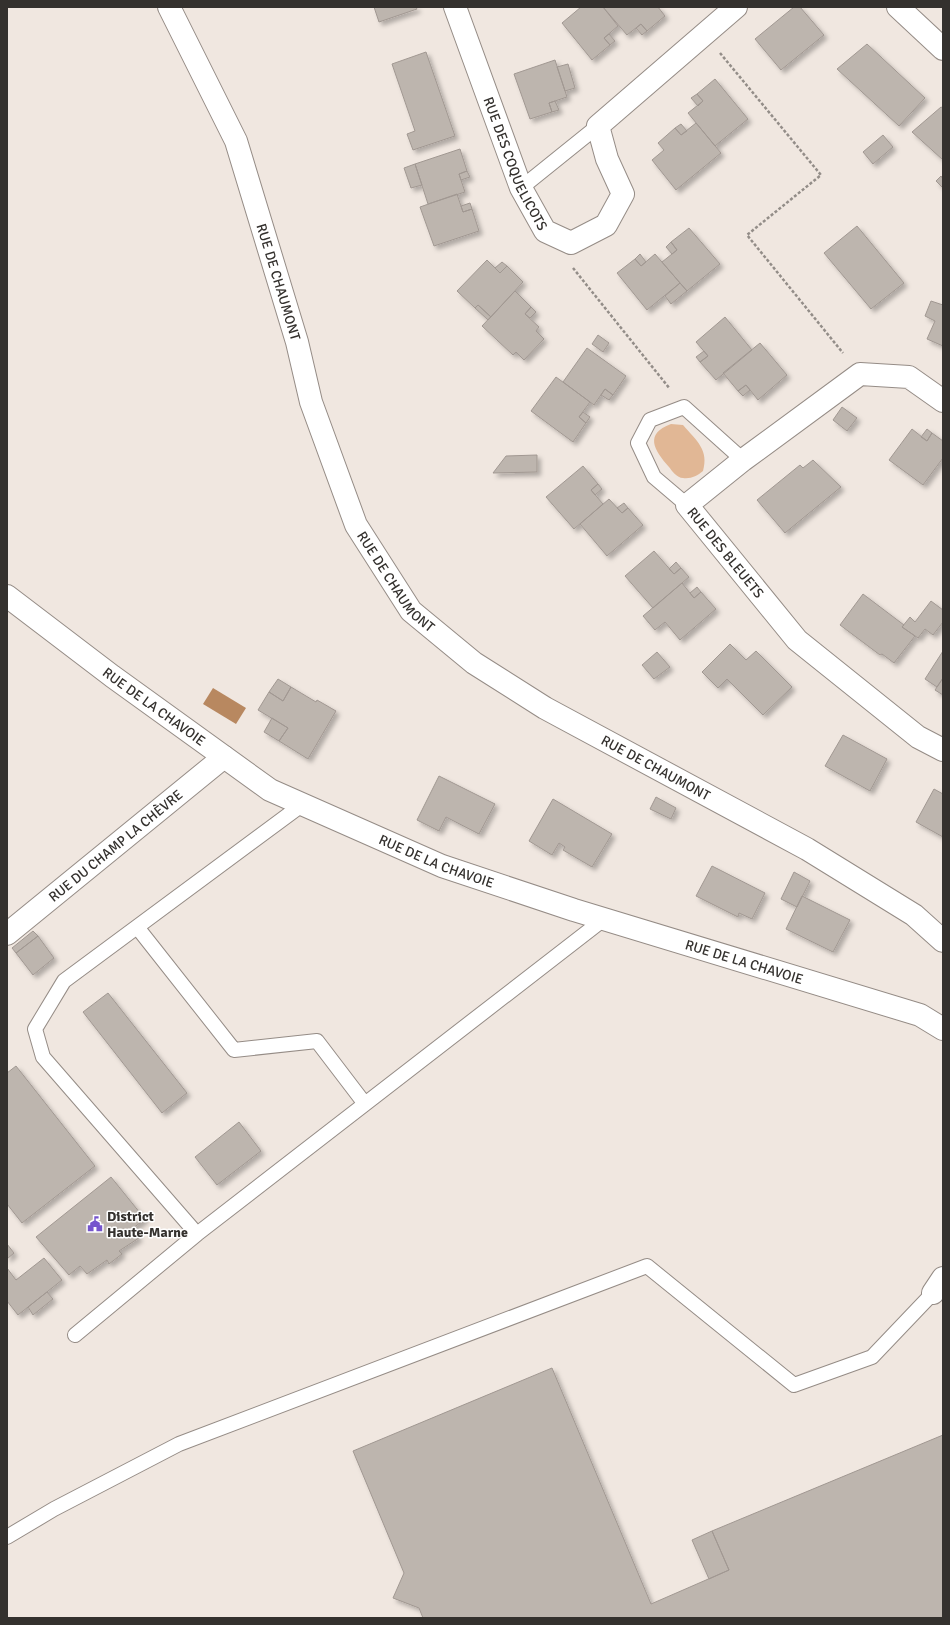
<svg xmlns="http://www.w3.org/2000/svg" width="950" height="1625" font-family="Signika,sans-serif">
<defs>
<filter id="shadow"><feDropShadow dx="3.5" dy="3.5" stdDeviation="2" flood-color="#0004"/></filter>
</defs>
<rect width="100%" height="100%" fill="#f0e7e0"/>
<path fill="#e1b795" d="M 671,424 L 683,425 C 697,441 709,450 703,471 C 697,476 691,479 683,478 C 677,478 672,471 669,467 C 654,450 644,434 671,424 Z"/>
<path fill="#b88860" d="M 213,688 L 246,708 L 236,724 L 203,704 Z"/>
<path fill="#bdb5ae" stroke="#a19892" filter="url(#shadow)" d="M 374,7 L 416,7 L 417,9 L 379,22 Z
M 581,7 L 603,7 L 618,26 L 604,38 L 610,45 L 592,60 L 562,23 Z
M 603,7 L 658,7 L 665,16 L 647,31 L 641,24 L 627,35 Z
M 794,7 L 800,7 L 824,35 L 781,70 L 755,39 Z
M 641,24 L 647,31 L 642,35 L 636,28 Z
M 609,34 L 615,41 L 610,45 L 604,38 Z
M 867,44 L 925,98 L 899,126 L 837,69 Z
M 426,52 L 455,136 L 413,150 L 407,134 L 415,131 L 392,64 Z
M 555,60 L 567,97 L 549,103 L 552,112 L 530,119 L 514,74 Z
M 568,64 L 575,88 L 565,91 L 557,67 Z
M 715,79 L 748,119 L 715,146 L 688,113 L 703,101 L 697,94 Z
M 697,94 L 703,101 L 698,106 L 691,98 Z
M 555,101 L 559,110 L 552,112 L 549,103 Z
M 941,107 L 943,108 L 943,160 L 912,132 Z
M 696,123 L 721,153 L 676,190 L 652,160 L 664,150 L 658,143 L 675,128 L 681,135 Z
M 681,124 L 687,131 L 681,135 L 675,128 Z
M 883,135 L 893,147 L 873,164 L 863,152 Z
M 460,149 L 467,171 L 459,174 L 465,192 L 428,204 L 415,164 Z
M 415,164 L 422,185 L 411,188 L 404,168 Z
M 467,171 L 470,177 L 461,180 L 459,174 Z
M 941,176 L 943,179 L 943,188 L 936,181 Z
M 457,194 L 463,212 L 472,209 L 479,231 L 434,246 L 420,207 Z
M 470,203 L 472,209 L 463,212 L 461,206 Z
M 857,226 L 904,283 L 871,309 L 824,253 Z
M 689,228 L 720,264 L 687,291 L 662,262 L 677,250 L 671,242 Z
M 671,242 L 677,250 L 672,254 L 666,247 Z
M 640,254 L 646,262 L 641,266 L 635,259 Z
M 655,254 L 680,283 L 647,310 L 617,273 L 635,259 L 641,266 Z
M 487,260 L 500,273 L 507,266 L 523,282 L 491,317 L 478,305 L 475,308 L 457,291 Z
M 502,262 L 507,266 L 500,273 L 495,268 Z
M 680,283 L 687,291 L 671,304 L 665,296 Z
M 515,291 L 531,307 L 525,314 L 539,327 L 536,331 L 544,339 L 524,360 L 516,352 L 513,355 L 482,326 Z
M 931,301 L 943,305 L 943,346 L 927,339 L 935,321 L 925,316 Z
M 478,305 L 491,317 L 488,320 L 475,308 Z
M 531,307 L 536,312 L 530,318 L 525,314 Z
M 725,317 L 752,350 L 716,380 L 700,362 L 708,356 L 696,342 Z
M 598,335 L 609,343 L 603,352 L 592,344 Z
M 760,343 L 787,375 L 758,400 L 746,385 L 738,391 L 723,373 Z
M 587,348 L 626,376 L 613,395 L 605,389 L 594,405 L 563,382 Z
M 704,351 L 708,356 L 700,362 L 696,357 Z
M 556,377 L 590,402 L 579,417 L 586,423 L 573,442 L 531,411 Z
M 746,385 L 750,390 L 743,396 L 738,391 Z
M 605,389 L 613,395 L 609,400 L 601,395 Z
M 842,407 L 857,418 L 847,431 L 833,420 Z
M 583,412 L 590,417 L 586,423 L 579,417 Z
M 912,429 L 927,441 L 932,433 L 943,441 L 943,458 L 923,485 L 889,460 Z
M 927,429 L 932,433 L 927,441 L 921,437 Z
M 537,455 L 537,472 L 493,473 L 506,456 Z
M 813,460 L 841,487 L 785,533 L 757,500 L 800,465 L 803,468 Z
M 583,466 L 598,484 L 591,490 L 603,504 L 574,529 L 546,497 Z
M 598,484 L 602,489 L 595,495 L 591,490 Z
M 609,499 L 622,513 L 628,508 L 643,525 L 607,556 L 580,524 Z
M 624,503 L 628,508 L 622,513 L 617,508 Z
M 654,551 L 674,574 L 681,568 L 689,577 L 653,608 L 625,576 Z
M 676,562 L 681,568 L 674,574 L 669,569 Z
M 682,583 L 694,598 L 701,592 L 716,609 L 680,640 L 665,622 L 655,630 L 643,616 Z
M 697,587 L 701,592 L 694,598 L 690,593 Z
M 863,594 L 904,625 L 902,627 L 915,636 L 894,663 L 882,654 L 880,655 L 840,625 Z
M 931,601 L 943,610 L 943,622 L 933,635 L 925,629 L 918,638 L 902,627 L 910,617 L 915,622 Z
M 730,644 L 746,660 L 756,651 L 792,687 L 763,715 L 727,679 L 718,688 L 702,672 Z
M 943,651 L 943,678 L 937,687 L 925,679 Z
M 657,652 L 670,667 L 654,679 L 642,665 Z
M 943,678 L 943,695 L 935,690 Z
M 278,679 L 291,687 L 283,701 L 269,692 Z
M 291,687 L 316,702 L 317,700 L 336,711 L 308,759 L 279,741 L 288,728 L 258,710 L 269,692 L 283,701 Z
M 272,718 L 288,728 L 279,741 L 264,732 Z
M 843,735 L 887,759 L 870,791 L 825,766 Z
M 439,776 L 495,804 L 479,834 L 446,817 L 439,831 L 417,820 Z
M 934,789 L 943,794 L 943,837 L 916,822 Z
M 656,797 L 676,808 L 671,819 L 650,809 Z
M 553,799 L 612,834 L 592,867 L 563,850 L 565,847 L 559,843 L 552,855 L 529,841 Z
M 712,866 L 765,893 L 752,919 L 739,913 L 738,917 L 696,896 Z
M 794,872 L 810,881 L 797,907 L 781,899 Z
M 802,896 L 850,920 L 833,952 L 786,929 Z
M 33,931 L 38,936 L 16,953 L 12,948 Z
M 38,936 L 54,958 L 33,975 L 16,953 Z
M 108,993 L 187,1093 L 162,1113 L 83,1012 Z
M 16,1066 L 95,1166 L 22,1223 L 7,1204 L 7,1073 Z
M 239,1122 L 261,1151 L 217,1185 L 195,1157 Z
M 111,1177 L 145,1219 L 132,1229 L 139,1238 L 119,1251 L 122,1254 L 109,1264 L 107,1260 L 87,1274 L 80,1266 L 69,1275 L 36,1237 Z
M 7,1244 L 14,1253 L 7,1259 Z
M 44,1258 L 62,1280 L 18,1315 L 7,1301 L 7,1268 L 16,1280 Z
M 47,1292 L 53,1299 L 33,1315 L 28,1307 Z
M 552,1368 L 651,1604 L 729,1570 L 712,1531 L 943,1435 L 943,1618 L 423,1618 L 419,1608 L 393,1598 L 404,1573 L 353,1451 Z
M 712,1531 L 729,1570 L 709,1579 L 692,1540 Z"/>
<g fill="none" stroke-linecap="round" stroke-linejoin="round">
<g stroke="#958c86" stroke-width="16">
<path id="lane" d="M 521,188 L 598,126
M 687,505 L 654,477 L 638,443 L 650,420 L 684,407 L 743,460
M 303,804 L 64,981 L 35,1029 L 43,1057 L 197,1234 L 604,919
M 137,927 L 234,1050 L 317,1041 L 365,1104
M 75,1335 L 197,1234
M 7,1537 L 54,1509 L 179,1444 L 647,1266 L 794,1385 L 872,1357 L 933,1293"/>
</g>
<g stroke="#958c86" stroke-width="24">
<g id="street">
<path id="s1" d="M 455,7 L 521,188 L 545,231 L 571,243 L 606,225 L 623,194 L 607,159 L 598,126 L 736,7"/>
<path d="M 898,7 L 943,49"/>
<path id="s2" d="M 943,401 L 909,377 L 860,374 L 743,460 L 687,505 L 797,640 L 918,737 L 943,750"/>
<path id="s3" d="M 7,596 L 112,676 L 270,790 L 442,866 L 574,910 L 920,1015 L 943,1029"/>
<path id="s4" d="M 7,934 L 224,757"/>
<path d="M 933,1293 L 943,1278"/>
</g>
</g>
<g stroke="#958c86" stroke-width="24">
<g id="secondary">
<path id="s5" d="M 169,7 L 236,141 L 297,342 L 311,402 L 356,525 L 411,611 L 474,663 L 545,708 L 807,849 L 914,915 L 943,941"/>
</g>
</g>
<path stroke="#938d88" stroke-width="2.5" stroke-dasharray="3 2" stroke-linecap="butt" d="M 720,53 L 821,175 L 747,235 L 843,353
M 573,268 L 670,389"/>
<use href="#lane" stroke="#fff" stroke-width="14"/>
<use href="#street" stroke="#fff" stroke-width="22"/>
<use href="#secondary" stroke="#fff" stroke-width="22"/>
</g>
<defs>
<g id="civic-bare" transform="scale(1.2)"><path d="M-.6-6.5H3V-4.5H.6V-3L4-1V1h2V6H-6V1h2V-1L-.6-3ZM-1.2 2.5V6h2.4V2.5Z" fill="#7554cd" stroke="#fff" stroke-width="2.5" paint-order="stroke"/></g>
</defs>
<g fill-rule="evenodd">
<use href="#civic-bare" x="95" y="1224"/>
</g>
<g text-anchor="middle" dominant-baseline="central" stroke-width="3" stroke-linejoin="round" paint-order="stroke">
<g font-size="14" fill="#34312e" stroke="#fff">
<text stroke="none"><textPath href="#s1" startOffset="168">RUE DES COQUELICOTS</textPath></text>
<text stroke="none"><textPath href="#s5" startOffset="297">RUE DE CHAUMONT</textPath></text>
<text stroke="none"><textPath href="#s2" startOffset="369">RUE DES BLEUETS</textPath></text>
<text stroke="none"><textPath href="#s5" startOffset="622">RUE DE CHAUMONT</textPath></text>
<text stroke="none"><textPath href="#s3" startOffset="184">RUE DE LA CHAVOIE</textPath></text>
<text stroke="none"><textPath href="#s5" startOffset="946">RUE DE CHAUMONT</textPath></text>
<text stroke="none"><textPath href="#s4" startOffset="140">RUE DU CHAMP LA CHÈVRE</textPath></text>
<text stroke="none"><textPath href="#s3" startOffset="508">RUE DE LA CHAVOIE</textPath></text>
<text stroke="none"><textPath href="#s3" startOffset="832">RUE DE LA CHAVOIE</textPath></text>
</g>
<g font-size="14" font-weight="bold" fill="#34312e" stroke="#fff" text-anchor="start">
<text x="107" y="1216">District<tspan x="107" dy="16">Haute-Marne</tspan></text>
</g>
</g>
<rect width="950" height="1625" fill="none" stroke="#34312e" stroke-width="16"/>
</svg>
